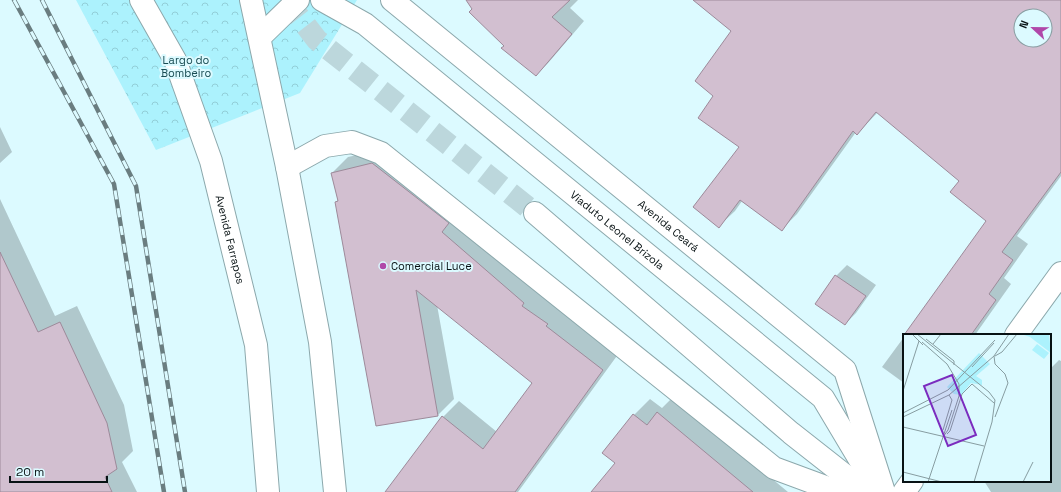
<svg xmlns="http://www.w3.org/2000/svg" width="1061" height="492" font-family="'Space Grotesk',sans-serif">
<defs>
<pattern id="park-crowns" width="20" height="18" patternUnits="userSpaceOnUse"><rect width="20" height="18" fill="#acf2fd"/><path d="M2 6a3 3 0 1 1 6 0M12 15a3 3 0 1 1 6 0" fill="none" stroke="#92ced8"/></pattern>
</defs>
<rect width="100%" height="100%" fill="#dcfaff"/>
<path fill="url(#park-crowns)" d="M 76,0 L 357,0 L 300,93 L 156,150 Z"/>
<path fill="#0003" fill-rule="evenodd" d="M 467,0 L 578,0 L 570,8 L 584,21 L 549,62 L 536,75 L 505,45 L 473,9 Z
M 694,0 L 1061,0 L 1061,176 L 1017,236 L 1028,244 L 1004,278 L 1011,284 L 975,335 L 905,335 L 988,221 L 961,181 L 878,112 L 857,134 L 856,132 L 797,214 L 781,230 L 742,201 L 735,211 L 719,226 L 740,147 L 714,96 L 732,31 ZM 1021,16 L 1045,16 L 1045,40 L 1021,40 Z
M 0,127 L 12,152 L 0,163 Z
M 389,148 L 619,353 L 518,492 L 386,492 L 443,417 L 459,401 L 497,432 L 534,383 L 437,305 L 454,399 L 438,415 L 336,202 L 338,200 L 332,173 L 348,157 Z
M 0,199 L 55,316 L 77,306 L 124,405 L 133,451 L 122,462 L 137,492 L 0,492 Z
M 847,265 L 876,285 L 856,313 L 845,324 L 816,304 L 836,276 Z
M 904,337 L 904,383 L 882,367 Z
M 1059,360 L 1061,361 L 1061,492 L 991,492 L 984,481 L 1050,481 L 1050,369 Z
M 673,397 L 788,492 L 592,492 L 616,463 L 604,453 L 634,415 L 650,399 L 662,408 Z"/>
<path fill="#d2bfd0" stroke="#9d8a9a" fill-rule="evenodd" d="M 466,0 L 570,0 L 552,17 L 572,34 L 536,76 L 501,48 L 504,46 L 469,12 L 472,9 Z
M 693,0 L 1061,0 L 1061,172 L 1002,252 L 1013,260 L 989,294 L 996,300 L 971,335 L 904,335 L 986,221 L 950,192 L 959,181 L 876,112 L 857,135 L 853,131 L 782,231 L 740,200 L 719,228 L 693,207 L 739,147 L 698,118 L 713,96 L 695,81 L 731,31 ZM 1021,16 L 1045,16 L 1045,40 L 1021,40 Z
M 372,163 L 449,223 L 442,232 L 524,303 L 522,306 L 548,324 L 546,326 L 603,370 L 515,492 L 385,492 L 442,416 L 483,449 L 532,383 L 416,290 L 438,416 L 376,426 L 335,202 L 338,201 L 331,173 Z
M 0,252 L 38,332 L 60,322 L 107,423 L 117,469 L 105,477 L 112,492 L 0,492 Z
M 835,275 L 866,296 L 845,325 L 815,304 Z
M 657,412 L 753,492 L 591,492 L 615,463 L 602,453 L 633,414 L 647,425 Z"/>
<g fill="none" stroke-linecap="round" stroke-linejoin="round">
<path stroke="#bcd7dc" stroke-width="22" stroke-dasharray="22 11" stroke-linecap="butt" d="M 286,0 L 317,40 L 535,213"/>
<g stroke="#8ca8ac" stroke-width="24">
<g id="minor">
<path id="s1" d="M 392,0 L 845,370 L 884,492"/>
</g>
</g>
<g stroke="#8ca8ac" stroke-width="24">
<path id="tertiary" d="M 1016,335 L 1061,273
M 904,492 L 912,481"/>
</g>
<g stroke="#8ca8ac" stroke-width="24">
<g id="secondary">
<path id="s2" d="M 141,0 L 175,60 L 211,161 L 256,345 L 268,492"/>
<path d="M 251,0 L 287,167 L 320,342 L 335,492"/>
<path id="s3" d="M 322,0 L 365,24 L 823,398 L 879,492"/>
<path d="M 260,37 L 298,0"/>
<path d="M 287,167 L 325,146 L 352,142 L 381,153 L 774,468 L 839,492"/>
</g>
</g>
<g stroke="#8ca8ac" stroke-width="24">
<path id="primary" d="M 535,213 L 791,433 L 866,492"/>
</g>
<use href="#minor" stroke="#fff" stroke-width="22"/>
<use href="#tertiary" stroke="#fff" stroke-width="22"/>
<use href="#secondary" stroke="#fff" stroke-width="22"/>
<use href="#primary" stroke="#fff" stroke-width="22"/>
<g stroke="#6a7d80" stroke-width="4.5">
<path id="rail" d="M 14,0 L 114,184 L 164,492
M 42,0 L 136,186 L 185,492"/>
</g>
<use href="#rail" stroke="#dcfaff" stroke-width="3" stroke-dasharray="9" stroke-linecap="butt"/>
</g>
<circle fill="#b047a9" stroke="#dcfaff" stroke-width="1.5" cx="383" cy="266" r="4"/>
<g text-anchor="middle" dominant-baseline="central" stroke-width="4" stroke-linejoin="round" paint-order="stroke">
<g font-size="11" fill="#1a4d54" stroke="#dcfaff">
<text x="186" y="60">Largo do<tspan x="186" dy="13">Bombeiro</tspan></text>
</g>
<g font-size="11" fill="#081214" stroke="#dcfaff">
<text stroke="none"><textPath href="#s1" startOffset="357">Avenida Ceará</textPath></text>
<text stroke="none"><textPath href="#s3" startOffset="375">Viaduto Leonel Brizola</textPath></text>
<text stroke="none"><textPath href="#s2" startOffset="257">Avenida Farrapos</textPath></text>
</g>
<g font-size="11" fill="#081214" stroke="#dcfaff" text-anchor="start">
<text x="391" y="266">Comercial Luce</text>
</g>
</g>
<g transform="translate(903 334)">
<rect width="148" height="148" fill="#dcfaff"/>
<path d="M 118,0 L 146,0 L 148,19 L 127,3 Z" fill="#acf2fd"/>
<path d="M 76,19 L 87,30 L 73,42 L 79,46 L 79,51 L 68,49 L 58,61 L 51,60 L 44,53 Z" fill="#acf2fd"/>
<path d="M 134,10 L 146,19 L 141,25 L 129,16 Z" fill="#acf2fd"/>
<path fill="none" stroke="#879da1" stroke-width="1" d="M 9,0 L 20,11M 14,0 L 86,58 L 92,66 L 89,88 L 71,148M 23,5 L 51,27 L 51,31M 19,8 L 44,30 L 56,50 L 56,62 L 45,96 L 40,103M 30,10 L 38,0M 91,22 L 92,30 L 102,40 L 105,49 L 92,83M 91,22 L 106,0M 92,22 L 99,18 L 114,0M 69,33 L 91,9M 69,50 L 91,69M 0,57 L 16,7M 0,79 L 45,56 L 92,6M 0,83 L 46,61 L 91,22M 0,93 L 81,112M 40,96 L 49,66 L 46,61M 44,100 L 47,97 L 59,60 L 69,50M 0,138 L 39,148M 25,148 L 49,76M 120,148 L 130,128"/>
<path fill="#7b2cbf" fill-opacity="0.15" stroke="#7b2cbf" stroke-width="2" d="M 49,41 L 73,101 L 45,112 L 21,52 Z"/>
<rect width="148" height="148" fill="none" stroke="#081214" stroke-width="2"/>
</g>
<g transform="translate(1033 28) rotate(292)"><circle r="19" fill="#dcfaff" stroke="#879da1"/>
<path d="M0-3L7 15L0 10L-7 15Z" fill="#b047a9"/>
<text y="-6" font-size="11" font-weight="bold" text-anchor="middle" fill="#081214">N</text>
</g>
<path d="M10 476v6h97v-6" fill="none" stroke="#081214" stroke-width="2"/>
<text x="16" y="476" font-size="12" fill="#081214" stroke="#dcfaff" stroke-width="3" paint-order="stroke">20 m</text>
</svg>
